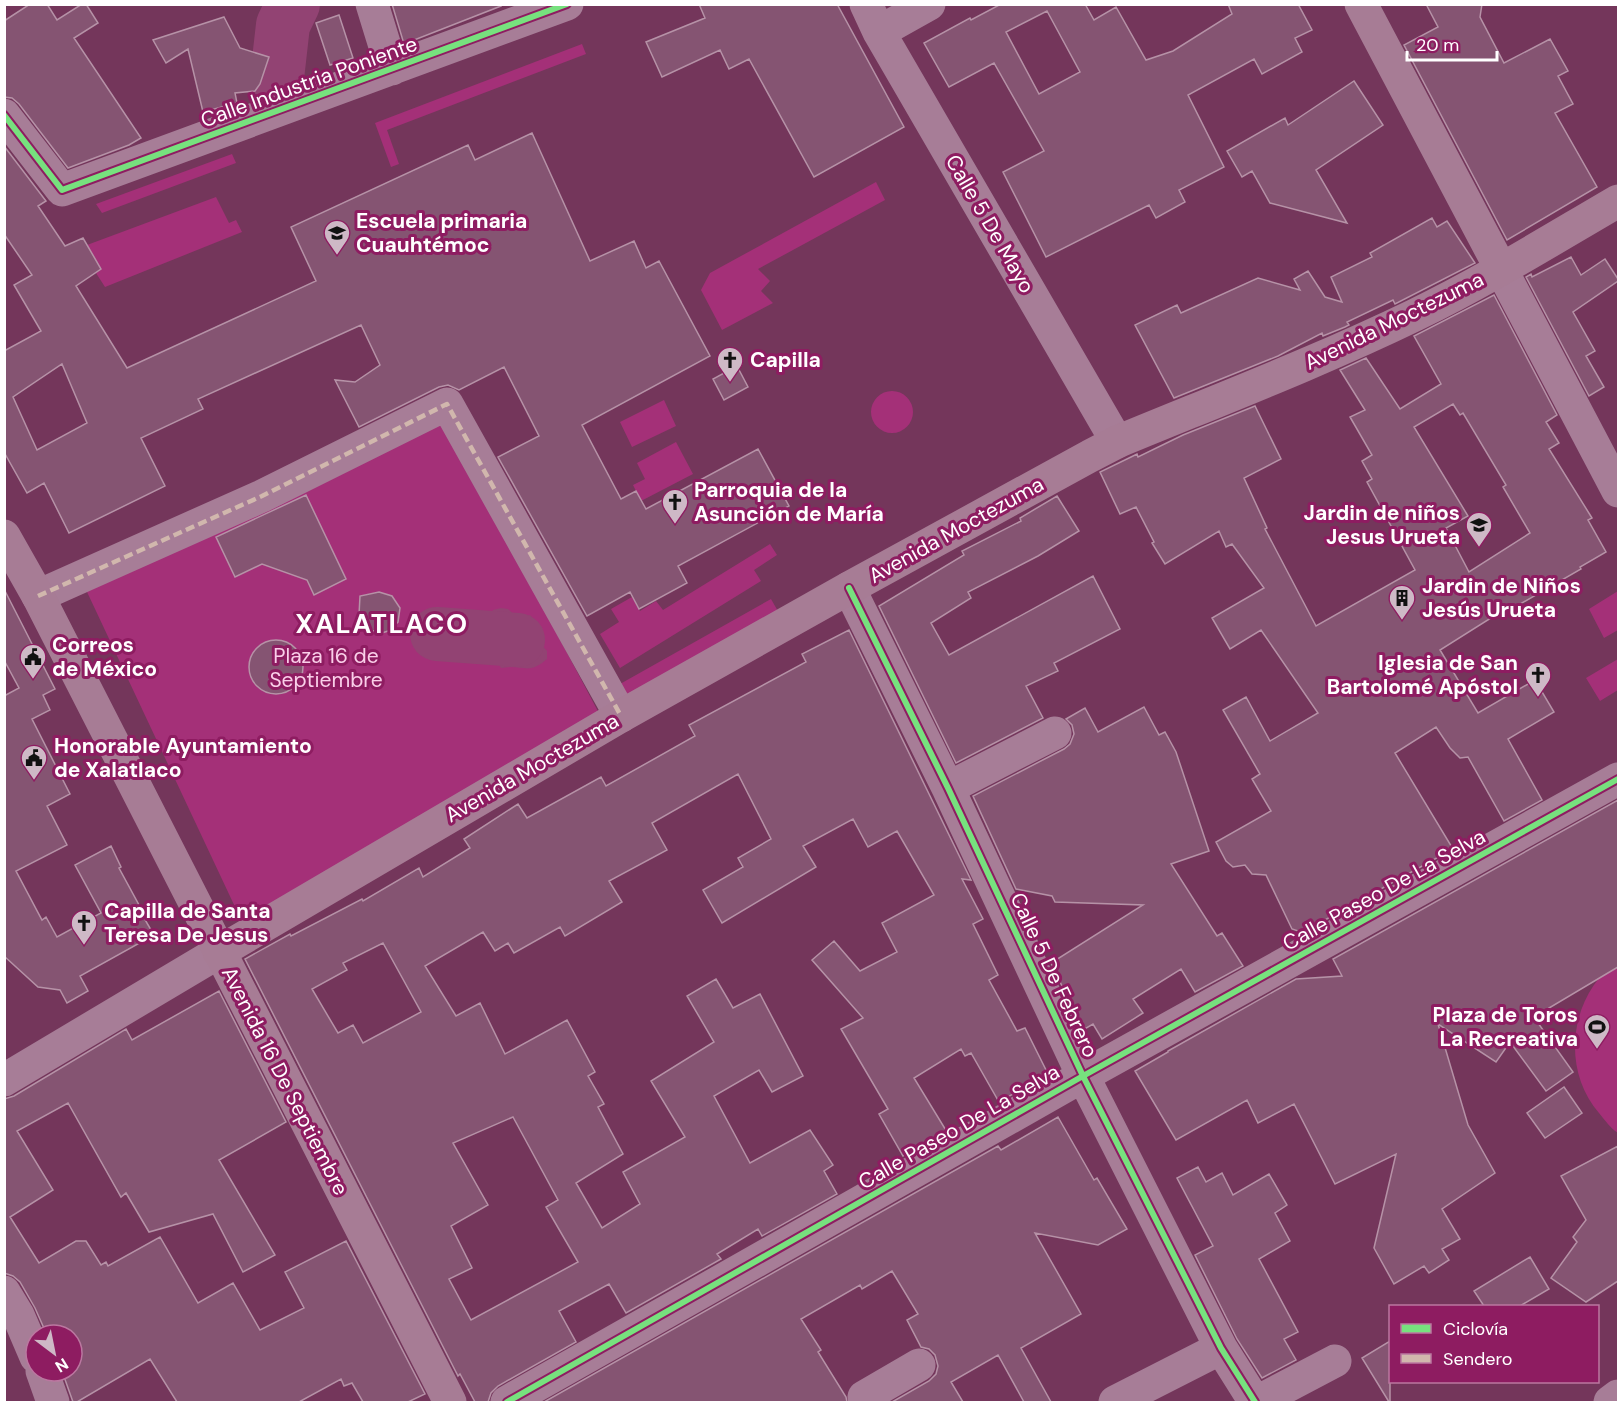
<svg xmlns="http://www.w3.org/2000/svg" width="1623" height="1407" font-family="'DM Sans',sans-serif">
<rect width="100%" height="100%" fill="#74365b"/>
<path fill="#a43078" d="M 582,44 L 586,54 L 387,130 L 399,164 L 391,167 L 375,123 Z
M 232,154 L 236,163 L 102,213 L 96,204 Z
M 876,182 L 885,200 L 758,269 L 770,281 L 761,291 L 773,303 L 722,330 L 701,290 L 710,273 Z
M 216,197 L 229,223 L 236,220 L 242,232 L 105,287 L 96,273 L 101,269 L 87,245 Z
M871 412a21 21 0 1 1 42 0a21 21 0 1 1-42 0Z
M 664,400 L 676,426 L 632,447 L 620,422 Z
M 442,416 L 602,719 L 244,926 L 80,577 Z
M 676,442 L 693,474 L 641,501 L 633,485 L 645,479 L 637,463 Z
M 770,544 L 777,555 L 754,570 L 761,581 L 620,668 L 600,634 L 619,622 L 611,609 L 632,597 L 640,611 L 656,601 L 663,610 Z
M 1618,591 L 1618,630 L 1604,638 L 1589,609 Z
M 771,599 L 779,613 L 628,700 L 620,684 Z
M 1618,659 L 1618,690 L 1600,701 L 1586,678 Z
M 1618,960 L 1618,1133 C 1610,1128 1605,1120 1599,1113 C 1560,1068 1570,995 1618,960 Z"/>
<path fill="#924373" d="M 501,608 L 508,609 L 519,619 L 530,615 C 537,622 536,626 534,636 L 547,651 L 547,659 C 528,676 523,664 501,668 L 494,655 L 497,648 L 517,648 L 519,632 L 484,631 L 487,621 L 493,610 Z"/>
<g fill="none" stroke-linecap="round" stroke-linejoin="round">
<path stroke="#924373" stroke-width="54" d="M 277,78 L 283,25 L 293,4
M 437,634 L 518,640"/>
</g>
<path fill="#855472" stroke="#b692a7" stroke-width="1.5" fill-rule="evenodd" d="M 30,4 L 47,4 L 57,20 L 82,4 L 86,4 L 98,23 L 74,38 L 141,138 L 129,145 L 68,168 L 19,104 L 12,98 L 4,97 L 4,21 Z
M 392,4 L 500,4 L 501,6 L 404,44 Z
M 699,4 L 837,4 L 904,127 L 814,177 L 749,59 L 729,69 L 720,50 L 662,77 L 646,42 L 705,18 Z
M 1001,4 L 1085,4 L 1094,20 L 1116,7 L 1146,60 L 1173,51 L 1232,14 L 1228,4 L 1298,4 L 1312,30 L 1295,38 L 1302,52 L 1262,74 L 1254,59 L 1188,95 L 1224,167 L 1179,190 L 1185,202 L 1156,218 L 1149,205 L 1046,257 L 1003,172 L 1044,151 L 994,63 L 949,87 L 924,43 L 970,18 L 971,20 ZM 1047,11 L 1080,72 L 1039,94 L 1006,32 Z
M 1426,4 L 1482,4 L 1480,17 L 1504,63 L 1550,39 L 1568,71 L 1558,76 L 1573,104 L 1555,113 L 1597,187 L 1507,240 L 1404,45 L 1438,27 Z
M 339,15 L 353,58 L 330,65 L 316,23 Z
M 224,17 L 240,48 L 269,57 L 260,84 L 255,91 L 235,93 L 237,103 L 203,112 L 188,49 L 166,63 L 153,40 Z
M 1354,81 L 1383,125 L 1316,170 L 1347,223 L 1270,203 L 1252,171 L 1242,177 L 1227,151 L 1285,118 L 1288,125 Z
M 532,133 L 590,261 L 634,241 L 646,268 L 659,261 L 710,356 L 582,425 L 621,499 L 636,491 L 646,509 L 758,449 L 789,506 L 678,566 L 687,583 L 639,609 L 630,592 L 587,616 L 498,457 L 539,436 L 504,367 L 459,390 L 448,385 L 439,387 L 359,427 L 335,380 L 355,382 L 380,365 L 361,325 L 198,399 L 203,409 L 141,438 L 165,486 L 69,533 L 44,483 L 27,493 L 4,452 L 4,351 L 41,331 L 14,285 L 32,275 L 4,234 L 4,146 L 46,201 L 38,206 L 65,246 L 83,238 L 101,269 L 76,286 L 127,368 L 316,281 L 291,227 L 468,145 L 475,160 ZM 62,364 L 87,423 L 37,450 L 13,397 Z
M 1432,218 L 1437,227 L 1447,221 L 1475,263 L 1395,304 L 1393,300 L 1347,322 L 1349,325 L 1345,327 L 1323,336 L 1322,333 L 1278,356 L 1174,398 L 1135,325 L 1177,305 L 1181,313 L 1258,278 L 1300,290 L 1294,279 L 1308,271 L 1325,297 L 1342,302 L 1331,277 L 1372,257 L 1370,253 Z
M 1571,257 L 1581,275 L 1605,259 L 1618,279 L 1618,281 L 1573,312 L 1595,351 L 1586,356 L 1604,387 L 1589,396 L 1526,277 L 1531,274 L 1532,277 Z
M 1494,295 L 1557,415 L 1546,422 L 1559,443 L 1549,449 L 1592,518 L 1588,520 L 1606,552 L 1580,567 L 1581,569 L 1515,607 L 1513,604 L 1440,650 L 1478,713 L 1535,680 L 1554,712 L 1508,739 L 1542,800 L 1504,821 L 1468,757 L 1460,758 L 1450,748 L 1436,727 L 1395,753 L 1453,849 L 1316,925 L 1315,924 L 1301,932 L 1292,929 L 1266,875 L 1252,874 L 1245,865 L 1233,867 L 1226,861 L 1216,842 L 1271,811 L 1252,779 L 1260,774 L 1223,710 L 1246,697 L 1270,741 L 1318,713 L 1261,630 L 1230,649 L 1212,618 L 1264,588 L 1232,544 L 1226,547 L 1219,531 L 1165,564 L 1152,543 L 1154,542 L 1136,507 L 1120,514 L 1100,472 L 1131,457 L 1137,454 L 1138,457 L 1183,435 L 1255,406 L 1281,459 L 1244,478 L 1267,528 L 1265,529 L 1316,626 L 1415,570 L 1367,482 L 1372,479 L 1362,461 L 1372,455 L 1350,417 L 1365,410 L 1340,370 L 1366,358 L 1400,409 L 1441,384 L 1414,336 ZM 1453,404 L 1460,415 L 1463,413 L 1506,485 L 1503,487 L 1530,533 L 1469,572 L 1446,528 L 1468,516 L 1414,427 Z
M 737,366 L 748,387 L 724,400 L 713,379 Z
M 306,495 L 346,579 L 314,595 L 307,580 L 262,564 L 235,577 L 216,537 Z
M 1057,496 L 1079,531 L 1038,556 L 968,592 L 971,598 L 931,623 L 949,655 L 1093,576 L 1120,629 L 1054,663 L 1058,671 L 1026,686 L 1043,718 L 956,763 L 879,606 L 964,555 L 962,551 L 1021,521 L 1020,518 Z
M 4,589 L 55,689 L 43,695 L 50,710 L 32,719 L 70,794 L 47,806 L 67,845 L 16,871 L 42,920 L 46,917 L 57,937 L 101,913 L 75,865 L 111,846 L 121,867 L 119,868 L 139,905 L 137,906 L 154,935 L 80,976 L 88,991 L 67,1003 L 60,990 L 38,987 L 4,956 L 4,696 L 19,688 L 4,660 Z
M 379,592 L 392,596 L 400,608 L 398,622 L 388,631 L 382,633 L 370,630 L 361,621 L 359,615 L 360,596 Z
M 849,630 L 971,880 L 962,879 L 983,919 L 973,924 L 998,975 L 989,980 L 1017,1031 L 1025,1028 L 1048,1074 L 999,1102 L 971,1053 L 965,1056 L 961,1049 L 914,1078 L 947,1132 L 903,1156 L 879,1114 L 888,1109 L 841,1029 L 863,1018 L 812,960 L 834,941 L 860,971 L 897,952 L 882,923 L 934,895 L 897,831 L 868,847 L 853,819 L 803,846 L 816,867 L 722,923 L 703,890 L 743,867 L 738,858 L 771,839 L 738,774 L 652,823 L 667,850 L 609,881 L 622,902 L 565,936 L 560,927 L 514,953 L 508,943 L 495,951 L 483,932 L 425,966 L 456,1016 L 480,1003 L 505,1054 L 567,1020 L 595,1072 L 588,1076 L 604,1104 L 598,1107 L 623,1154 L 576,1183 L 602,1228 L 640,1204 L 623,1172 L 685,1137 L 651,1081 L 714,1042 L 687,996 L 716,979 L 733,1008 L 760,994 L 803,1076 L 772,1092 L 759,1070 L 714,1096 L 750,1163 L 810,1130 L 833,1165 L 824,1171 L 837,1194 L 762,1236 L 758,1229 L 717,1254 L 721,1259 L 626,1313 L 609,1284 L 559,1311 L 576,1342 L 498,1386 L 491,1393 L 488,1402 L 475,1402 L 460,1374 L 458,1376 L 245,959 L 290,934 L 291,936 L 362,899 L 363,901 L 419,868 L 423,877 L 470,848 L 464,839 L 518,804 L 527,818 L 601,777 L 606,786 L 695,736 L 689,725 L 806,662 L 802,654 ZM 383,943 L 421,1012 L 363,1043 L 353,1025 L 338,1033 L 312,989 L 347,970 L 343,963 ZM 513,1117 L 558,1200 L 546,1207 L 578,1262 L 471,1320 L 449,1279 L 472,1268 L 451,1226 L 488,1205 L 453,1143 Z
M249 667a27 27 0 1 1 54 0a27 27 0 1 1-54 0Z
M 1144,707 L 1159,735 L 1165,732 L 1176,752 L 1209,851 L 1171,864 L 1217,936 L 1222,933 L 1243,966 L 1195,992 L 1181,969 L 1133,999 L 1143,1013 L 1102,1039 L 1093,1024 L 1083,1030 L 1051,963 L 1143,905 L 1055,902 L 1052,896 L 1016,889 L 973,796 L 1064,749 L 1070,744 L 1074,734 L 1072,725 L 1066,719 L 1085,708 L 1098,732 Z
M 1618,800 L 1618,967 L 1549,1008 L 1553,1014 L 1538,1023 L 1573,1072 L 1546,1091 L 1510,1042 L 1496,1062 L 1438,1024 L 1468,1125 L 1495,1173 L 1442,1209 L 1460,1239 L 1442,1249 L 1449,1260 L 1429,1273 L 1424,1266 L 1394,1284 L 1374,1248 L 1396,1154 L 1335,1184 L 1294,1104 L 1258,1123 L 1247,1100 L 1176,1140 L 1135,1071 L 1168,1052 L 1168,1051 L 1296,979 L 1342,976 L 1333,959 Z
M 219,991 L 286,1122 L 219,1160 L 275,1255 L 243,1272 L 213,1214 L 149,1232 L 126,1193 L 121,1197 L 68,1103 L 17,1131 L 53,1190 L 10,1217 L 39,1263 L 76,1241 L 86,1241 L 101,1265 L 106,1262 L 108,1266 L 160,1237 L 198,1303 L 233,1283 L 260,1330 L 304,1308 L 285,1272 L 346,1241 L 425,1394 L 408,1402 L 363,1402 L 352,1383 L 344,1386 L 341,1379 L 299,1402 L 177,1402 L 150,1359 L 77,1402 L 73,1402 L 62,1371 L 72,1371 L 72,1335 L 47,1335 L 35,1308 L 20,1282 L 13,1276 L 4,1273 L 4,1099 L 14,1096 L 126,1029 L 132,1040 Z
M 1564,1087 L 1582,1113 L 1545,1138 L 1527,1113 Z
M 1058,1117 L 1094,1180 L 1097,1178 L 1127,1229 L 1098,1245 L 1035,1233 L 1081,1314 L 1021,1348 L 1051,1402 L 1024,1402 L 998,1355 L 951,1382 L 963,1402 L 892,1402 L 929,1381 L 936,1374 L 938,1366 L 935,1355 L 929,1349 L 921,1347 L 907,1320 L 918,1314 L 892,1271 L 862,1289 L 860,1285 L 801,1319 L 821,1350 L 818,1352 L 846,1397 L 847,1402 L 544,1402 L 998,1146 L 1001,1150 Z
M 1618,1146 L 1618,1281 L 1586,1302 L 1551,1278 L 1577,1242 L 1573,1237 L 1586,1220 L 1561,1176 Z
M 1198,1167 L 1206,1182 L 1222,1173 L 1233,1195 L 1269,1174 L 1287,1205 L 1275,1213 L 1290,1241 L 1259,1259 L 1298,1332 L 1284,1339 L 1296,1360 L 1262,1378 L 1237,1339 L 1195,1255 L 1213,1246 L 1177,1178 Z
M 1530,1257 L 1549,1289 L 1520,1306 L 1484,1306 L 1474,1291 Z
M 1390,1341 L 1390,1402 L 1389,1402 L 1362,1358 Z"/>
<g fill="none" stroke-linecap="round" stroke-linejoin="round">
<path stroke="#a77d97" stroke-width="33" d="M 372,4 L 392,69
M 866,4 L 879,32 L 1117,442
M 879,32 L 929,4
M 4,115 L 62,190 L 567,4
M 1501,269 L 1618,491
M 849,588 L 948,788 L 1083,1076 L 1221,1348 L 1255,1402
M 38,596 L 262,496 L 447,404 L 621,716
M 948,788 L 1055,733
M 4,1080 L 219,952
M 4,1292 L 18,1315 L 36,1357
M 42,1371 L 53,1402
M 507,1402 L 1083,1076 L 1618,779
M 868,1402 L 864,1397 L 919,1365
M 1115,1402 L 1221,1348
M 1257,1402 L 1335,1361
M 1610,1402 L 1618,1396"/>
<path stroke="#a77c95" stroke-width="33" d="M 1361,4 L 1501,269
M 4,536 L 38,596 L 450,1402
M 219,952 L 621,716 L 849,588 L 1090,456 L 1117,442 C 1216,401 1318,362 1415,315 C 1485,281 1551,240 1618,201"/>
<path stroke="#d1b7ad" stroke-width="4.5" stroke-dasharray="9 4.5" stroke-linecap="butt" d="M 38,596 L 262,496 L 447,404 L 621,716"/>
<g stroke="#8e1c61" stroke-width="10">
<path id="cycleway" d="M 4,115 L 62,190 L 567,4
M 849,588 L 948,788 L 1083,1076 L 1221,1348 L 1255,1402
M 507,1402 L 1083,1076 L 1618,779"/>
</g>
<use href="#cycleway" stroke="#77e17e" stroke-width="6"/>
</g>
<defs>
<g id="school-pin" transform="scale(1.35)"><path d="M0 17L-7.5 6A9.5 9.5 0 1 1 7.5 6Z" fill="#ceb9c6" stroke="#8e1c61"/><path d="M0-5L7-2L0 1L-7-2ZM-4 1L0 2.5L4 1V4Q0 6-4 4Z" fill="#111"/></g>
<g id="church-pin" transform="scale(1.35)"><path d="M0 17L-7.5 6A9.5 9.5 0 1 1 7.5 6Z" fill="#ceb9c6" stroke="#8e1c61"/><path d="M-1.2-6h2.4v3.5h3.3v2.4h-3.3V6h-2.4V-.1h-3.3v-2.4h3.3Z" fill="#111"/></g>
<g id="building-pin" transform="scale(1.35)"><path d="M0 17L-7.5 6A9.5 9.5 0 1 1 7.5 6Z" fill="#ceb9c6" stroke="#8e1c61"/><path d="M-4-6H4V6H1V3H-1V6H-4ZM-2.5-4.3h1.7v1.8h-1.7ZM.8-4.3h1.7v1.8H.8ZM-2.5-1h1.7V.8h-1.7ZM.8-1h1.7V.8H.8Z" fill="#111"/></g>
<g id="civic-pin" transform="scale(1.35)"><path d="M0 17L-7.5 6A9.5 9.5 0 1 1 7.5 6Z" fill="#ceb9c6" stroke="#8e1c61"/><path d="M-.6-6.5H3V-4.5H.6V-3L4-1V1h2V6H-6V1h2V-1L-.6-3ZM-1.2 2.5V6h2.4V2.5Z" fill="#111"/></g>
<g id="stadium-pin" transform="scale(1.35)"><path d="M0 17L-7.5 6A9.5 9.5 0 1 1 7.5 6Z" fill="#ceb9c6" stroke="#8e1c61"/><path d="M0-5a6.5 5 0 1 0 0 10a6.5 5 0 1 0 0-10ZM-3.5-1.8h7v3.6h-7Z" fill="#111"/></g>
</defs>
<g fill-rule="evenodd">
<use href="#school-pin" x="337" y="233"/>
<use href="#church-pin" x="730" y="360"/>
<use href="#church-pin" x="675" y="502"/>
<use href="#school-pin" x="1479" y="525"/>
<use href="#building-pin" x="1402" y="598"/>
<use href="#civic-pin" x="33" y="657"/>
<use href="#church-pin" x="1538" y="675"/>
<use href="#civic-pin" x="34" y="758"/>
<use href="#church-pin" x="84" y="923"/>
<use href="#stadium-pin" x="1597" y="1027"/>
</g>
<g text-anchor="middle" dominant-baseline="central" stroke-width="6" stroke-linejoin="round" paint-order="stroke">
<g font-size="21" fill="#fff" stroke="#8e1c61">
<text transform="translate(309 82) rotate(-20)">Calle Industria Poniente</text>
<text transform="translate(990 224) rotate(60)">Calle 5 De Mayo</text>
<text transform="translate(1394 321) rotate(-26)">Avenida Moctezuma</text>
<text transform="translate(956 530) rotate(-29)">Avenida Moctezuma</text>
<text transform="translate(532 768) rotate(-30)">Avenida Moctezuma</text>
<text transform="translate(1384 890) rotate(-29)">Calle Paseo De La Selva</text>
<text transform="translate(1054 975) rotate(65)">Calle 5 De Febrero</text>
<text transform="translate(285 1081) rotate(63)">Avenida 16 De Septiembre</text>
<text transform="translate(959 1127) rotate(-30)">Calle Paseo De La Selva</text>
</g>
<g font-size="21" font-weight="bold" fill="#fff" stroke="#8e1c61" text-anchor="start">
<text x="356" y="221">Escuela primaria<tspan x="356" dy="24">Cuauhtémoc</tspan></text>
<text x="750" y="360">Capilla</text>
<text x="694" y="490">Parroquia de la<tspan x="694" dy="24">Asunción de María</tspan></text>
<text x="1460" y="513" text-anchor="end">Jardin de niños<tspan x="1460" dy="24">Jesus Urueta</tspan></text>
<text x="1422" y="586">Jardin de Niños<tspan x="1422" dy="24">Jesús Urueta</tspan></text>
<text x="52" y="645">Correos<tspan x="52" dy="24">de México</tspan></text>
<text x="1518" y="663" text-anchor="end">Iglesia de San<tspan x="1518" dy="24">Bartolomé Apóstol</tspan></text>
<text x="54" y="746">Honorable Ayuntamiento<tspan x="54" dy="24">de Xalatlaco</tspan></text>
<text x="104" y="911">Capilla de Santa<tspan x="104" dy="24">Teresa De Jesus</tspan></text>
<text x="1578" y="1015" text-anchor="end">Plaza de Toros<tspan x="1578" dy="24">La Recreativa</tspan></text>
</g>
<g font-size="21" fill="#facfe9" stroke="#8e1c61">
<text x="326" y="656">Plaza 16 de<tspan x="326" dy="24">Septiembre</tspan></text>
</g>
<g font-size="27" font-weight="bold" letter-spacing="1.5" fill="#fff" stroke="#8e1c61">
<text x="382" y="623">XALATLACO</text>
</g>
</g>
<rect width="1623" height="1407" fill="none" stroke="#ffffff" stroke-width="12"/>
<rect x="1389" y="1305" width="210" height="78" fill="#8e1c61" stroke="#bb77a0" stroke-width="1.5"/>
<rect x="1401" y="1324" width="30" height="9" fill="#77e17e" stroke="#bb77a0" stroke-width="1.5"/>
<text x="1443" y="1335" font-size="18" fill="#ffffff">Ciclovía</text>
<rect x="1401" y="1354" width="30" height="9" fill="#d1b7ad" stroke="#bb77a0" stroke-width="1.5"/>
<text x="1443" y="1365" font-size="18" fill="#ffffff">Sendero</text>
<g transform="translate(54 1353) rotate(148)"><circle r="28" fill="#8e1c61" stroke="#bb77a0" stroke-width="1.5"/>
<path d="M0-4.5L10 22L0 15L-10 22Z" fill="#ceb9c6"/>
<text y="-9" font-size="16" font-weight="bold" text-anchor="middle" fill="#ffffff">N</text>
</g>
<path d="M1407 51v9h90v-9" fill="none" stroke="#ffffff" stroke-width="3"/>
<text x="1416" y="51" font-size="18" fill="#ffffff" stroke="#8e1c61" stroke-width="4.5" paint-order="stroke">20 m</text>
</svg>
